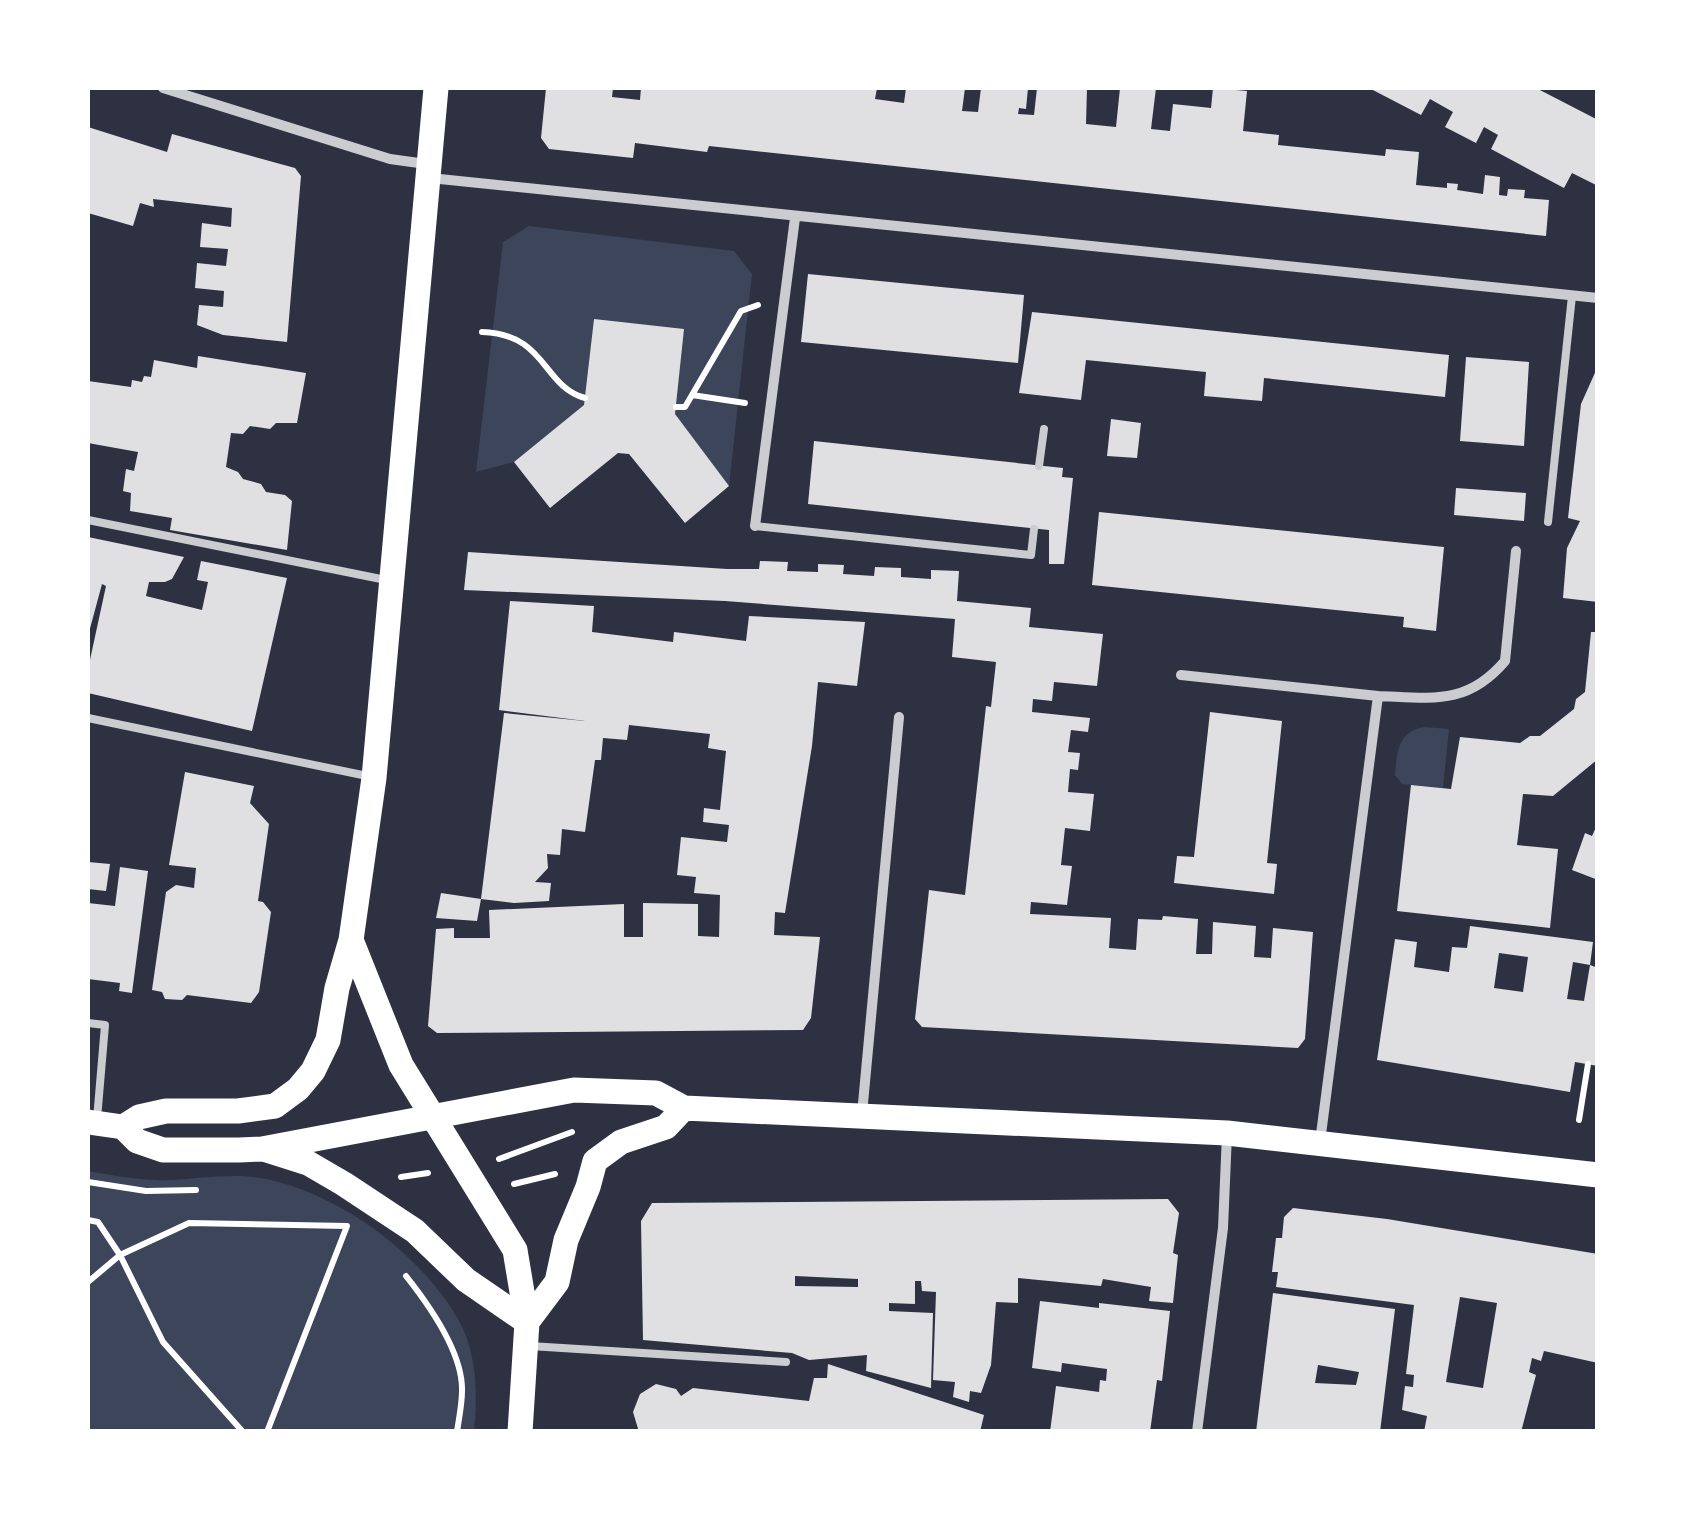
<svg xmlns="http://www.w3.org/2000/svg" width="1685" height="1519" font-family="'Work Sans',sans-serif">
<rect width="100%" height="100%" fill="#2d3142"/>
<path fill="#3c4559" d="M 529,226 L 734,251 L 752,274 L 729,486 L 594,319 L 584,405 L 514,462 L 476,472 L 503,242 Z
M 1425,727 L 1449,729 L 1443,788 L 1402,784 L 1395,775 C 1397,751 1398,731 1425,727 Z
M 88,1171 C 115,1176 144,1181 171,1180 C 204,1178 239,1172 271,1180 C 344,1197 421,1255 458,1319 C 477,1351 478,1396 474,1431 L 88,1431 Z"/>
<path fill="#e0e0e3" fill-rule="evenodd" d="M 546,88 L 613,88 L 612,97 L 640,100 L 641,88 L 877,88 L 875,99 L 904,103 L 906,88 L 965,88 L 962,111 L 978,112 L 981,88 L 1028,88 L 1026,109 L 1019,108 L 1018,114 L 1034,115 L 1037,88 L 1087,88 L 1086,124 L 1116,127 L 1120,88 L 1156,88 L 1151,129 L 1170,131 L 1173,104 L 1211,108 L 1213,88 L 1247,91 L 1243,131 L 1279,135 L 1278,145 L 1385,156 L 1386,149 L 1419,152 L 1416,185 L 1447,188 L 1447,183 L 1458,184 L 1457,190 L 1483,194 L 1485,175 L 1500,177 L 1499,195 L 1507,196 L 1508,189 L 1525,190 L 1524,198 L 1549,200 L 1546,236 L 709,146 L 707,152 L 635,143 L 633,158 L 549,149 L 541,138 Z
M 1369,88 L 1536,88 L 1598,120 L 1598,186 L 1572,173 L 1564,188 L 1491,149 L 1498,135 L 1484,127 L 1476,143 L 1445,127 L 1453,112 L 1430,99 L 1421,115 Z
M 88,127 L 167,152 L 172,134 L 295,168 L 301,176 L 287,342 L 223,335 L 197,325 L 199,305 L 223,307 L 224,291 L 195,288 L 197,263 L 226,266 L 228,249 L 200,247 L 202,223 L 231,227 L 232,208 L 153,199 L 154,207 L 140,203 L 133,226 L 88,213 Z
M 808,274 L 1024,295 L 1018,363 L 801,342 Z
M 1032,312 L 1449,355 L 1445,397 L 1264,378 L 1262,401 L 1204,396 L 1206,372 L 1086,360 L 1081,400 L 1019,393 Z
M 594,319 L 684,329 L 675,414 L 729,486 L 685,523 L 629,454 L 618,453 L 550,508 L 514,462 L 584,405 Z
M 198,356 L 306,373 L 297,423 L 276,423 L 270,429 L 250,426 L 243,434 L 231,433 L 226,467 L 238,472 L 243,479 L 261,484 L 266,492 L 285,495 L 292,501 L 287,550 L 170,530 L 172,518 L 130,511 L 131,493 L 123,491 L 126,469 L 134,471 L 138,452 L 88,443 L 88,381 L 131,387 L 132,380 L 142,382 L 144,376 L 151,377 L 154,360 L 197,368 Z
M 1466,357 L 1529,362 L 1524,446 L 1460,441 Z
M 1598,366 L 1598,602 L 1563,598 L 1567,548 L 1580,521 L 1568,518 L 1581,404 Z
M 1111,419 L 1141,423 L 1137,458 L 1107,456 Z
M 814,441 L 1063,468 L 1062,477 L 1073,478 L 1064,564 L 1049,564 L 1049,530 L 808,504 Z
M 1456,488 L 1526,493 L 1524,521 L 1454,515 Z
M 1099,512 L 1444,547 L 1436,631 L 1403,627 L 1404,617 L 1092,585 Z
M 88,537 L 184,557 L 172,579 L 165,582 L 149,582 L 146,596 L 202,610 L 208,582 L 197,580 L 201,561 L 287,578 L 252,731 L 88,693 L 88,669 L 106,586 L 102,584 L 88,636 Z
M 468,552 L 727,569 L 759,569 L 760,561 L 788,562 L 787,571 L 818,572 L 818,564 L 844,565 L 843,574 L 874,576 L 875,567 L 901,568 L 901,577 L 931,579 L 931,570 L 959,571 L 957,601 L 1031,608 L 1029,627 L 1103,634 L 1097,686 L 1054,682 L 1052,701 L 1033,699 L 1032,712 L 1090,718 L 1088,732 L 1071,730 L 1068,752 L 1080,753 L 1078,770 L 1070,769 L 1068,792 L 1094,794 L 1090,831 L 1065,828 L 1061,865 L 1072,866 L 1067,905 L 1031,902 L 1030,914 L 1111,918 L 1109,948 L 1136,950 L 1138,919 L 1162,920 L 1163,916 L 1198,919 L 1196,954 L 1212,954 L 1213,922 L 1256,926 L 1254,957 L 1271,958 L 1273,928 L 1313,932 L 1305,1039 L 1298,1048 L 922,1027 L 915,1019 L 929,890 L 965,895 L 986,706 L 991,707 L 996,662 L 952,657 L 955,619 L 725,601 L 464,590 Z
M 510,601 L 594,606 L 592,632 L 673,642 L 674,632 L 746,641 L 749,616 L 865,622 L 857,686 L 818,682 L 812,746 L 785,913 L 775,912 L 774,935 L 820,937 L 811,1018 L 803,1030 L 437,1033 L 428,1026 L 436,929 L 454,928 L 454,938 L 490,938 L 489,910 L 624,904 L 624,937 L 643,937 L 643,903 L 698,904 L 698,936 L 719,937 L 720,895 L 694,893 L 696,877 L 677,875 L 681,837 L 727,842 L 729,825 L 703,822 L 704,808 L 720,810 L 726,751 L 708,748 L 710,734 L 629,725 L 627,740 L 603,738 L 601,760 L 595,760 L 585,832 L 562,829 L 560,855 L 547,854 L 548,868 L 535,882 L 551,883 L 549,901 L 514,903 L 481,899 L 477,921 L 436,918 L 441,893 L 481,899 L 504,713 L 585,721 L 499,710 Z
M 1591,632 L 1598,632 L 1598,759 L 1553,796 L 1523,794 L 1517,845 L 1558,849 L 1550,928 L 1397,911 L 1411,785 L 1451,789 L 1460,737 L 1520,743 L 1530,736 L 1540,736 L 1574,709 L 1576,699 L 1585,692 Z
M 1210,712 L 1282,721 L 1267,863 L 1277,864 L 1274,894 L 1174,883 L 1177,856 L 1194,857 Z
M 185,772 L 254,786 L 250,803 L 269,824 L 258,901 L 263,902 L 271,912 L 259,992 L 251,1003 L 187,995 L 182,1000 L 165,999 L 162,992 L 152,990 L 166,892 L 176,885 L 194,888 L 196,868 L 169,865 Z
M 1598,823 L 1598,880 L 1572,870 L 1585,833 L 1592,836 Z
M 88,862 L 110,864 L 106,891 L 88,889 Z
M 120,867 L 148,871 L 132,993 L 119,991 L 120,983 L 88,979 L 88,903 L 115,906 Z
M 1470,926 L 1593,942 L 1590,965 L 1573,962 L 1567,999 L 1584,1001 L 1590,965 L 1598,968 L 1598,1066 L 1575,1062 L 1570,1092 L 1377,1060 L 1395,939 L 1417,942 L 1414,967 L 1449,972 L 1452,947 L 1467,948 ZM 1499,953 L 1528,957 L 1523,992 L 1494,988 Z
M 1168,1199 L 1179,1213 L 1173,1253 L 1178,1255 L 1173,1303 L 1149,1301 L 1151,1287 L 1103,1279 L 1101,1286 L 1018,1278 L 1018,1303 L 996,1302 L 991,1365 L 981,1393 L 970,1391 L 969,1402 L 953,1397 L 955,1382 L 933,1380 L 936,1292 L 922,1291 L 921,1281 L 915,1281 L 915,1304 L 889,1303 L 889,1311 L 933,1313 L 931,1388 L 866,1371 L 867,1355 L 809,1360 L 792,1353 L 643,1340 L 641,1221 L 652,1203 ZM 795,1276 L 858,1279 L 858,1287 L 795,1286 Z
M 1293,1208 L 1387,1219 L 1598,1254 L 1598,1363 L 1544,1351 L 1541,1361 L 1532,1358 L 1529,1372 L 1536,1375 L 1521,1432 L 1424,1432 L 1427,1416 L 1402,1410 L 1405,1386 L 1413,1387 L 1414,1375 L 1406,1374 L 1414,1305 L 1276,1287 L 1278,1272 L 1272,1272 L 1276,1238 L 1282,1238 L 1284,1217 ZM 1460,1297 L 1497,1303 L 1483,1388 L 1446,1382 Z
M 1273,1293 L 1395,1309 L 1380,1432 L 1256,1432 ZM 1318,1365 L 1359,1372 L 1356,1385 L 1315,1383 Z
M 1040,1301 L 1099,1308 L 1099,1303 L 1170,1311 L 1162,1381 L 1157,1380 L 1150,1432 L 1050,1432 L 1056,1386 L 1099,1392 L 1100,1380 L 1106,1381 L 1107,1369 L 1062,1363 L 1061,1372 L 1032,1368 Z
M 828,1364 L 984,1415 L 980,1432 L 639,1432 L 633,1412 L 640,1394 L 656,1384 L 676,1389 L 681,1396 L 693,1388 L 809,1401 L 814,1378 L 827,1378 Z"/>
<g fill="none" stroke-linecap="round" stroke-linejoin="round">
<path stroke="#fff" stroke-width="6" d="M 482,332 C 547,334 542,386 585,398
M 692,395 L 745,403
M 676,407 L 685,407 L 741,311 L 758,305
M 1579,1120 L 1588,1064
M 499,1159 L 572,1132
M 401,1177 L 428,1173
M 88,1182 L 146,1191 L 196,1190
M 514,1184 L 555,1174
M 88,1220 L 98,1222 L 120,1255 L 163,1342 L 243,1432
M 406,1276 C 429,1305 463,1352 462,1391 C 462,1404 459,1418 457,1432
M 88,1282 L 120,1255 L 189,1223 L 347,1226 L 267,1432"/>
<path stroke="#caccd0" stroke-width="8" d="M 1039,466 L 1044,429
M 88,520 L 386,580
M 1548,522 L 1572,296
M 755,526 L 1031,555 L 1034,529
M 88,718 L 372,777
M 88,1023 L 105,1025 L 97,1119
M 530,1346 L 786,1362"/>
<path stroke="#caccd0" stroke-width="10" d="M 163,88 L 390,159 L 426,164
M 430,178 L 1598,298
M 755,526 L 795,218
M 1181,675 L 1378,696
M 862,1114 L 899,717
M 1320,1142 L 1378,696 C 1431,698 1467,706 1505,661 L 1516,551
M 1197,1432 L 1223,1228 L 1227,1134"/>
<path stroke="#fff" stroke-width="25" d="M 351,940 L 401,1065 L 515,1250 L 527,1322 L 520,1432
M 88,1122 L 123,1127 L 137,1141 L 163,1150 L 239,1150 L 262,1149 L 574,1090 L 656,1093 L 684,1108 L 1227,1133 L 1598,1175
M 123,1127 L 139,1117 L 166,1111 L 238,1111 L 275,1106 L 298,1089 L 313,1071 L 328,1040 L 337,988 L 351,940 L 374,778 L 436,88
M 267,1150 L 308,1163 L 344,1184 L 415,1231 L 466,1280 L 527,1322
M 527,1322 L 557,1282 L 566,1240 L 588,1187 L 595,1161 L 621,1142 L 666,1127 L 684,1108"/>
</g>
<rect width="1685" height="1519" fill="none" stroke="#ffffff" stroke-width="180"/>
</svg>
